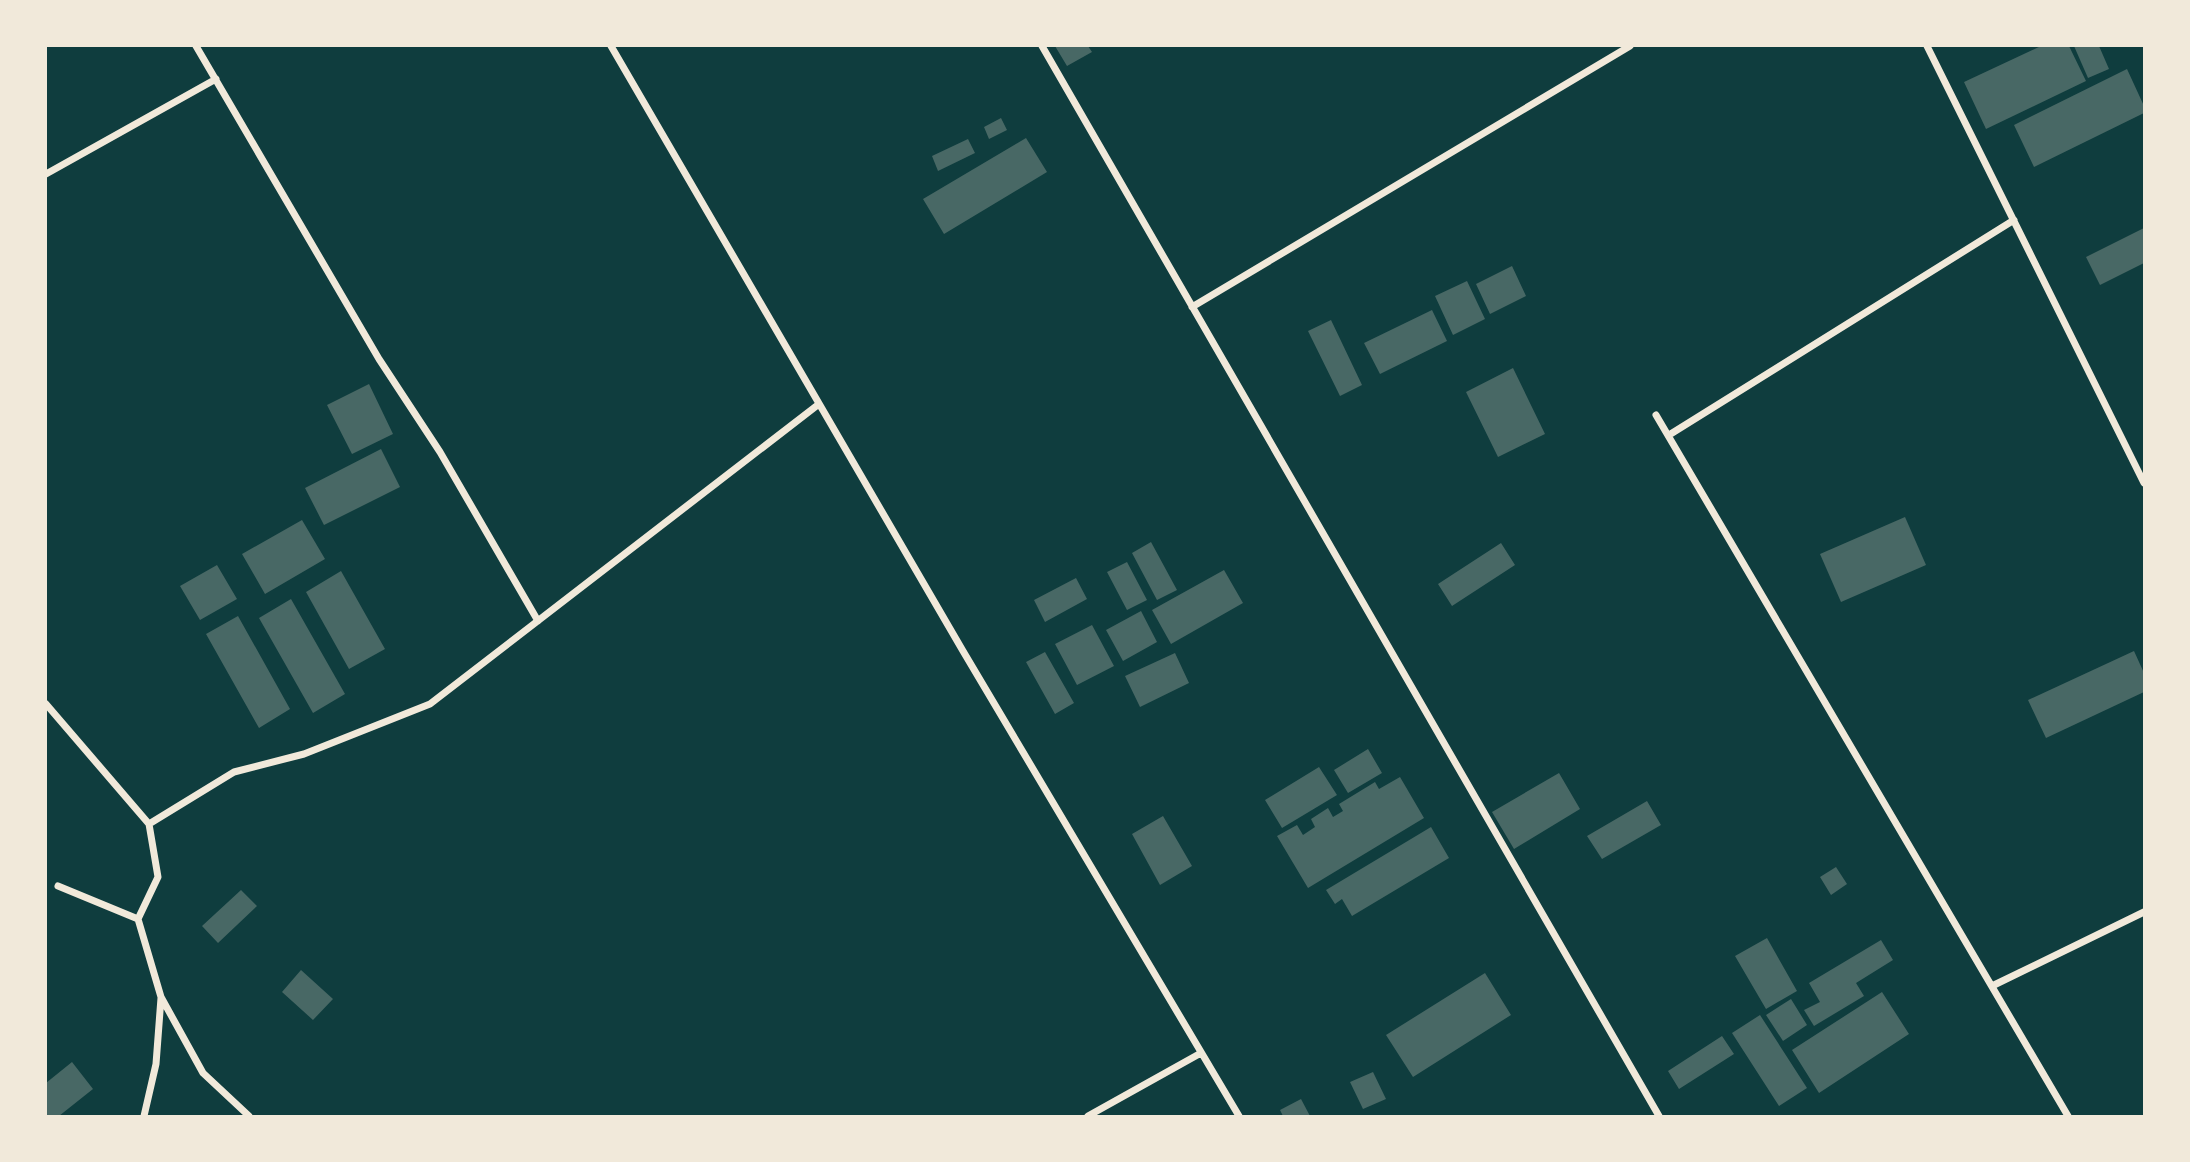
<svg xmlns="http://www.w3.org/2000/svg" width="2190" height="1162" font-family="'PT Sans Narrow',sans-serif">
<rect width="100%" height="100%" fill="#0f3d3e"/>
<path fill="#486865" d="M 1055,46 L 1088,46 L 1092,52 L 1067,66 Z
M 2041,46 L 2069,46 L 2086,81 L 1986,129 L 1964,82 Z
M 2074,46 L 2099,46 L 2109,69 L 2088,78 Z
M 2127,69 L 2144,106 L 2144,113 L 2034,167 L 2014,125 Z
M 1001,118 L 1007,130 L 989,139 L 984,127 Z
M 1026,138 L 1047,172 L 944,234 L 923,199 Z
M 968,139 L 975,153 L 938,171 L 932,156 Z
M 2144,228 L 2144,263 L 2100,285 L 2086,257 Z
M 1512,266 L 1526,296 L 1490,314 L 1476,284 Z
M 1467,281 L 1485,319 L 1453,335 L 1435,296 Z
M 1432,310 L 1447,341 L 1380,374 L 1364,343 Z
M 1331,320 L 1362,385 L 1340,396 L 1308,331 Z
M 1513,368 L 1545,434 L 1498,457 L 1466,392 Z
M 369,384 L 393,434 L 352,454 L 327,405 Z
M 381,449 L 400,487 L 324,525 L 305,488 Z
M 1905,517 L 1926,565 L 1841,602 L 1820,554 Z
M 302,520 L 325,559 L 265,594 L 242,554 Z
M 1151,542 L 1177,590 L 1157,600 L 1132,553 Z
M 1501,543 L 1515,565 L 1452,606 L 1438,584 Z
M 1127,562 L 1147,600 L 1127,610 L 1107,572 Z
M 217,565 L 237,599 L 200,620 L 180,586 Z
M 1224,570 L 1243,603 L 1171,644 L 1152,610 Z
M 341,571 L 385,649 L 349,669 L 306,592 Z
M 1076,578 L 1087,599 L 1045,622 L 1034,600 Z
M 291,599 L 345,694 L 313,713 L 259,618 Z
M 1141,611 L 1157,642 L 1123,661 L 1106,630 Z
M 238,616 L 290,709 L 259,728 L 206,634 Z
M 1092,625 L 1114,666 L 1077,685 L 1055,644 Z
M 2134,651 L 2144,673 L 2144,692 L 2046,738 L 2028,700 Z
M 1045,652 L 1074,703 L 1055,714 L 1026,662 Z
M 1175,653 L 1189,683 L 1140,707 L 1125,676 Z
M 1368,749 L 1382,773 L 1348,793 L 1334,770 Z
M 1319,767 L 1337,795 L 1282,828 L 1265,800 Z
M 1559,773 L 1580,809 L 1514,849 L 1492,812 Z
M 1400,777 L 1424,818 L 1308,888 L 1277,836 L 1297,825 L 1303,835 L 1315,827 L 1311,819 L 1328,808 L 1333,817 L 1343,811 L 1339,804 L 1375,782 L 1379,789 Z
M 1647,801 L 1661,825 L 1602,859 L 1587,836 Z
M 1163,816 L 1192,866 L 1160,885 L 1132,834 Z
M 1431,827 L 1449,858 L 1352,916 L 1342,899 L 1335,904 L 1326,890 Z
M 1836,867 L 1847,884 L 1831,895 L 1820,877 Z
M 241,890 L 257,906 L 218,943 L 202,926 Z
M 1767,938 L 1797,991 L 1766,1009 L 1735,956 Z
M 1881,940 L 1893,960 L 1856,983 L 1864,996 L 1814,1026 L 1804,1010 L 1820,1002 L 1809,983 Z
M 301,970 L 333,999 L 313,1020 L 282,992 Z
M 1485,973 L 1511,1015 L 1413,1077 L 1386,1035 Z
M 1882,992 L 1909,1034 L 1819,1093 L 1792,1050 Z
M 1791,999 L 1807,1025 L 1783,1041 L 1766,1015 Z
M 1760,1015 L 1807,1088 L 1779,1106 L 1732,1033 Z
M 1722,1036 L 1734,1054 L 1679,1089 L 1668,1071 Z
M 72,1062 L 93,1089 L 59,1116 L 46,1116 L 46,1083 Z
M 1373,1072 L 1386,1099 L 1363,1109 L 1350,1082 Z
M 1301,1099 L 1310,1116 L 1283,1116 L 1280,1110 Z"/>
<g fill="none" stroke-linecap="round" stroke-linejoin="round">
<path stroke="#f1e9da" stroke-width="7" d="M 196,46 L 379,359 L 440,452 L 538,621
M 611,46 L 963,651 L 1239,1116
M 1042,46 L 1659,1116
M 1927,46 L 2144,483
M 46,174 L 216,79
M 1192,307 L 1630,46
M 1656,415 L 2068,1116
M 1669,435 L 2014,220
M 46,704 L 149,824
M 58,886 L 138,919 L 158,877 L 149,824 L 234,772 L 304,754 L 430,704 L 819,404
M 138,919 L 161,997 L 203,1073 L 249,1116
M 1992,986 L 2144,912
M 144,1116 L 156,1064 L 161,998
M 1088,1116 L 1201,1053"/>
</g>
<rect width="2190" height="1162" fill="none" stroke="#f1e9da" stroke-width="94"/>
</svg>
